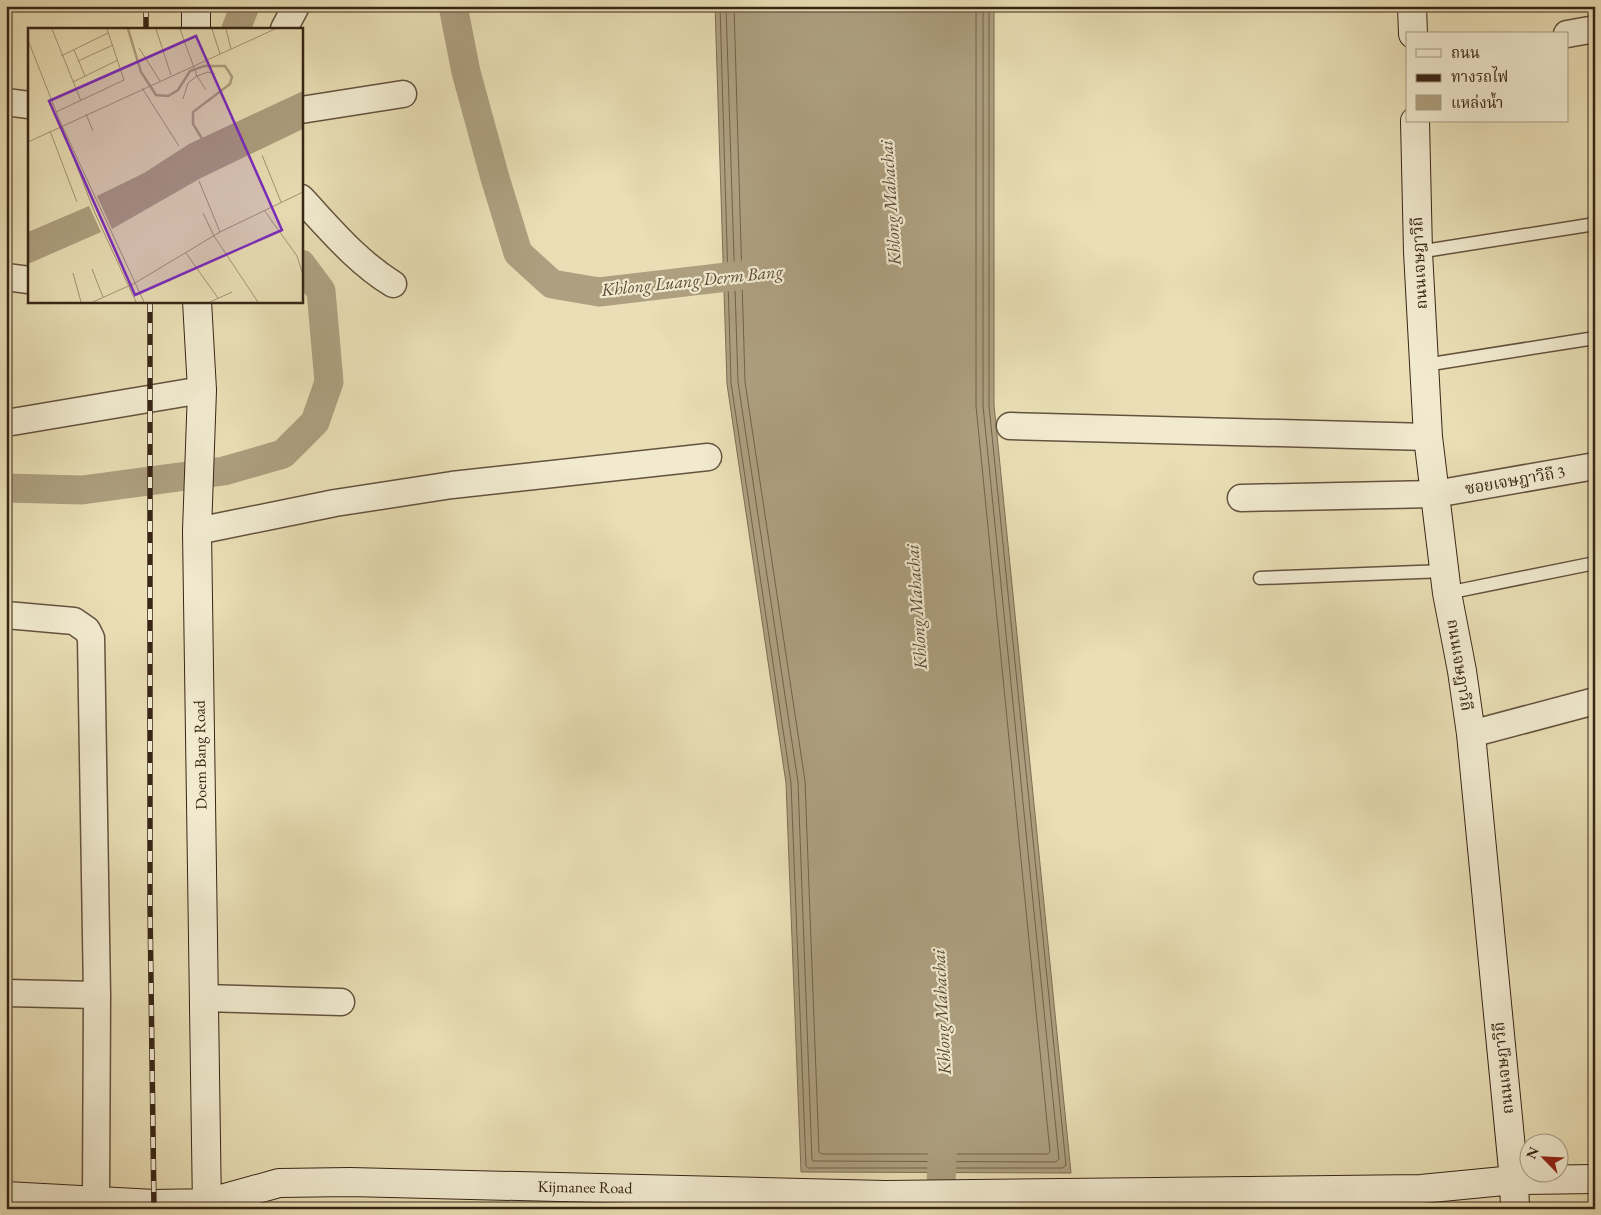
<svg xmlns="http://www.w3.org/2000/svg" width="1601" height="1215" font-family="'EB Garamond','Noto Serif Thai',serif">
<rect width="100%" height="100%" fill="#e9deb5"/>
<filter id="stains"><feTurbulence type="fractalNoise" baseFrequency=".004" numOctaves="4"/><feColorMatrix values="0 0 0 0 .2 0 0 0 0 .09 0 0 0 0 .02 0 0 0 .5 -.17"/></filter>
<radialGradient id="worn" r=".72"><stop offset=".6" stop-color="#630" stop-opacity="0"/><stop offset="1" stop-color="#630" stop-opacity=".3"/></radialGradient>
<path fill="#ad9f7f" stroke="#7e6e55" d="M 715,6 L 994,6 L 994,405 L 1071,1173 L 801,1172 L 786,783 L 727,384 Z"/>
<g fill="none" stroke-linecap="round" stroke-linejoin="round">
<path stroke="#72624a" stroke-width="1" d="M 720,6 L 731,383 L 791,783 L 806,1166 L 808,1168 L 1063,1168 L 1066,1165 L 989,406 L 989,6
M 726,6 L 738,382 L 798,782 L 812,1160 L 814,1161 L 1056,1162 L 1059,1159 L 983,406 L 983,6
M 734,6 L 745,382 L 805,781 L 819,1152 L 822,1154 L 1048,1154 L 1050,1152 L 976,406 L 976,6"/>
<path stroke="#ad9f7f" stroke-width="29" d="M 453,6 L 466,72 L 495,178 L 518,253 L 552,284 L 599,292 L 761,273
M 236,29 L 245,6
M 6,488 L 82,490 L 224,471 L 283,454 L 315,422 L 329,382 L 321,291 L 301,264
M 940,1209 L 943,1134"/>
<g stroke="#64533e" stroke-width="15">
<path id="lane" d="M 1418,252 L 1595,224
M 1425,365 L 1595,338
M 1260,578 L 1445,571
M 1447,593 L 1595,563"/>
</g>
<g stroke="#64533e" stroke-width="29">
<path id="street" d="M 284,29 L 296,6
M 1567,34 L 1595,29
M 6,102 L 29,105
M 301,110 L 403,94
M 301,198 C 330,229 357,262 393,284
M 6,277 L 29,280
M 6,423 L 202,390
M 1010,426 L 1428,437
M 1241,498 L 1435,494 L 1595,466
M 197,531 L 335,503 L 452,485 L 708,457
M 6,615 L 74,621 L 87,630 L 91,638 L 97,995 L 96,1201
M 1471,734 L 1595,701
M 6,993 L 97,995
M 204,998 L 341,1002"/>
</g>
<g stroke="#382516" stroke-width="30">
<path id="secondary" d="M 196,6 L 196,29
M 1412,6 L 1413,34
M 1415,121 L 1418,252 L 1428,437 L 1447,593 L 1462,671 L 1471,734 L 1514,1180 L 1515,1209
M 197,301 L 202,390 L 197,531 L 207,1209
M 6,1196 L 154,1204 L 207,1203 L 279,1183 L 350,1182 L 885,1195 L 1421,1189 L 1514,1180 L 1595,1179"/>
</g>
<use href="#lane" stroke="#f1eacf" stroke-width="12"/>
<use href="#street" stroke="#f1eacf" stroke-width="26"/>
<use href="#secondary" stroke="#f1eacf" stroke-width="28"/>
<g stroke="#382516" stroke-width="5.5">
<path id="rail" d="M 146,6 L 146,29
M 150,301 L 150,906 L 154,1209"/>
</g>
<use href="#rail" stroke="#f1eacf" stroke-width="4" stroke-dasharray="11" stroke-linecap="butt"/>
</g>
<g text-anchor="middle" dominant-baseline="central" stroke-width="4.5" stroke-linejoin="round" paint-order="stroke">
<g font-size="16" fill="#382516" stroke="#f1eacf">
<text transform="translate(1419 263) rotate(-93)">ถนนเจษฎาวิถี</text>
<text transform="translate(1515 480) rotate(-10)">ซอยเจษฎาวิถี 3</text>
<text transform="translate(1460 665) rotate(81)">ถนนเจษฎาวิถี</text>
<text transform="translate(200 755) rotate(-91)">Doem Bang Road</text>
<text transform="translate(1503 1068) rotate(-96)">ถนนเจษฎาวิถี</text>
<text transform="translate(585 1187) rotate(1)">Kijmanee Road</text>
</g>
<g font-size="18" font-style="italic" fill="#5b4a36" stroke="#f1eacf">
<text transform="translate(890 203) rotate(-94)">Khlong Mahachai</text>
<text transform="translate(692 280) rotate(-6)">Khlong Luang Derm Bang</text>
<text transform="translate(916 607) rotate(-94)">Khlong Mahachai</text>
<text transform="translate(941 1012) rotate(-93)">Khlong Mahachai</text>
</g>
</g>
<g transform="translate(28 28)">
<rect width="275" height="275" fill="#e9deb5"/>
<path d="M 275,63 L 275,101 L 173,150 L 84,201 L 69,168 L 116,145 L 161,116 ZM 61,178 L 73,204 L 0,236 L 0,204 Z" fill="#ad9f7f"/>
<path fill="none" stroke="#ad9f7f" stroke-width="2.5" d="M 100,1 L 113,44 L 128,67 L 140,68 L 150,62 L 162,43 L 176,38 L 197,38 L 201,44 L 204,49 L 202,56 L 165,84 L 165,96 L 176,114"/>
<path fill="none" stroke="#a29475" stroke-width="1" d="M 24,1 L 53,73M 128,1 L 143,47M 152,1 L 169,48 L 160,55 L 155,71M 184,1 L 192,26M 198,1 L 203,21M 0,12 L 31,91 L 116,274M 111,20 L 132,53M 46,22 L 57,48M 33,28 L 80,5M 50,33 L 85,17M 45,54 L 90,32M 114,60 L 151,118M 178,62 L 169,48 L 180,44 L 187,46M 28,84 L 96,52 L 79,1M 58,86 L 65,103M 34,99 L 66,183 L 108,274M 22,103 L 49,174M 0,114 L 247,1M 234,127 L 253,174M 171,153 L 192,204M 236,182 L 269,228 L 275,247M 175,185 L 186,208 L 230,274M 158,225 L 190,270M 64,241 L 75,269M 45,245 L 53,274M 65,274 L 107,255 L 192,204 L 275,164M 182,274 L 204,264"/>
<path fill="#7b2cbf" fill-opacity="0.15" stroke="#7b2cbf" stroke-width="2.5" d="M 168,8 L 254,202 L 107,267 L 21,73 Z"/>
<rect width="275" height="275" fill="none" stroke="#382516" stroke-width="2.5"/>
</g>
<rect width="1601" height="1215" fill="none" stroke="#e9deb5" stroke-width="25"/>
<rect x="8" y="8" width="1586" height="1200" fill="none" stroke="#382516" stroke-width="2.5"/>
<rect x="12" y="12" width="1576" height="1190" fill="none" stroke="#382516"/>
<rect x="1406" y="32" width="162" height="90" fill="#f1eacf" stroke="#a79b85"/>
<rect x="1416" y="49" width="25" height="8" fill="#f1eacf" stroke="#a79b85"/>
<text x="1451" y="58" font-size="15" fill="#382516">ถนน</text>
<rect x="1416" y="74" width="25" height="8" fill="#382516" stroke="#a79b85"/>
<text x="1451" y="82" font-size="15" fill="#382516">ทางรถไฟ</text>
<rect x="1416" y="95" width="25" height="15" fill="#ad9f7f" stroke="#a79b85"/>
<text x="1451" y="108" font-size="15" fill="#382516">แหล่งน้ำ</text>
<g transform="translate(1544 1158) rotate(294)"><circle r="24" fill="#f1eacf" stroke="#a79b85"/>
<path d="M0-4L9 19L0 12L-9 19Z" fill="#8f2418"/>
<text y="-8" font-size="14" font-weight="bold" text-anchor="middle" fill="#382516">N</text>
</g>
<rect width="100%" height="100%" filter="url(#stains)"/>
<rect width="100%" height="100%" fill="url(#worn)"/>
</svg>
